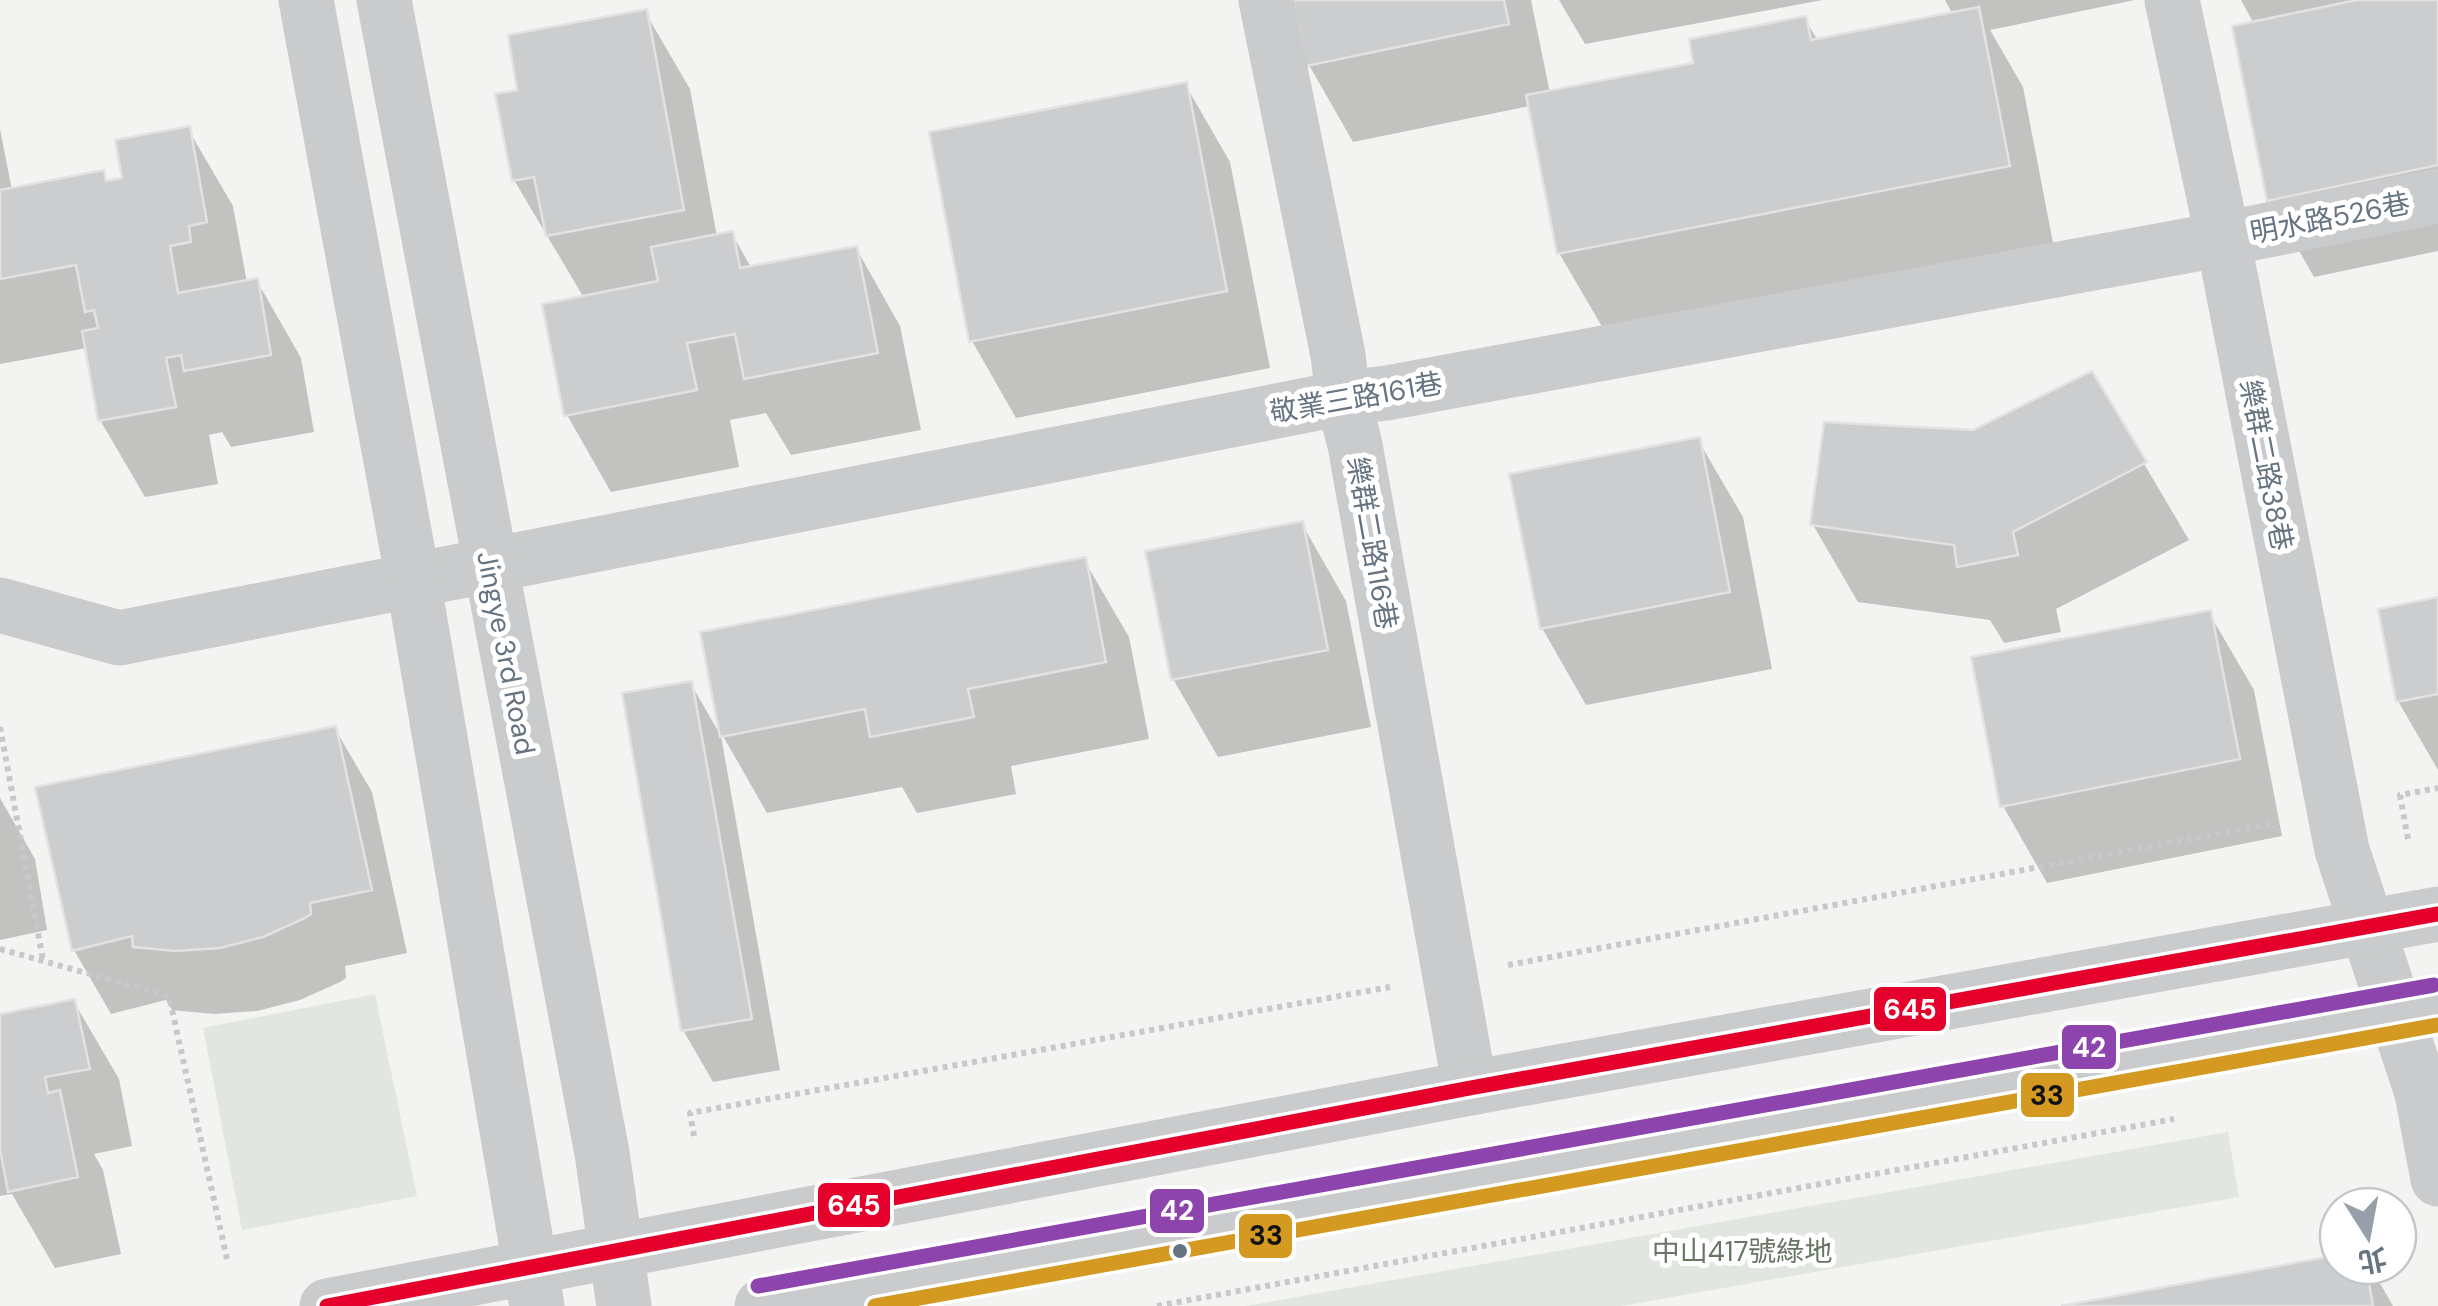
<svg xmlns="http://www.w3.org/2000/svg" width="2438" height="1306" font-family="'DM Sans','Noto Sans TC',sans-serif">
<rect width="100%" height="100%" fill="#f3f3f2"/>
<path fill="#e2e6e0" d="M 375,994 L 417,1196 L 242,1230 L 203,1028 Z
M 2228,1132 L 2239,1197 L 1622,1306 L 1246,1306 Z"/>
<path fill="#0003" d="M 1295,0 L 1531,0 L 1550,93 L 1696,65 L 1805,19 L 1818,41 L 1953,15 L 1945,0 L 2135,0 L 1990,30 L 2023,87 L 2053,243 L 1604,330 L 1559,253 L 1530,106 L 1353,142 L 1309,65 Z
M 1559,0 L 1823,0 L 1585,44 Z
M 2241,0 L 2438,0 L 2438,251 L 2314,277 L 2270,200 L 2254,24 Z
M 645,12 L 690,89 L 717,237 L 732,234 L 752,269 L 856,248 L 900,326 L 921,430 L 791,455 L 766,413 L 730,420 L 739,467 L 611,492 L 567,415 L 584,298 L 514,180 L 520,92 Z
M 1185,84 L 1230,162 L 1270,368 L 1016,418 L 972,341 Z
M 0,129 L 12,190 L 102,173 L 108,183 L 124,180 L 188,129 L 233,206 L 247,283 L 257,281 L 301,358 L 314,432 L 231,447 L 222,432 L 209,435 L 218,484 L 145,497 L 100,420 L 87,348 L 0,364 Z
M 2091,374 L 2189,540 L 2056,609 L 2061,632 L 2004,643 L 1990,620 L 1858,602 L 1813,525 L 1973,432 Z
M 1698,440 L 1743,517 L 1772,669 L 1586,705 L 1542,628 Z
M 1302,524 L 1346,601 L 1371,727 L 1218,757 L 1173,679 Z
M 1084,560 L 1129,637 L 1149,739 L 1011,766 L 1016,794 L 917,813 L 902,787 L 767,813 L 723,736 Z
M 2438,600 L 2438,770 L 2398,701 Z
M 2209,613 L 2254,690 L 2282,836 L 2047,883 L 2003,806 Z
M 691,684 L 721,736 L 780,1070 L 713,1082 L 683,1030 Z
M 335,729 L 372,792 L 407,953 L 345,966 L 346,978 L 340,982 L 300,1000 L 257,1011 L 214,1014 L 172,1010 L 166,1000 L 111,1014 L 74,950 Z
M 0,798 L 35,859 L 47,930 L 0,940 Z
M 74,1002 L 119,1079 L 132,1146 L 94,1154 L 103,1170 L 121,1254 L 55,1268 L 12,1194 L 0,1196 L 0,1017 Z
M 2338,1257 L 2338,1266 L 2370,1266 L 2393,1306 L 2075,1306 Z"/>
<path fill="#cccdce" stroke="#e2e2e2" stroke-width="2.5" d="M 1293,0 L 1504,0 L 1509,24 L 1306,66 Z
M 2357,0 L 2438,0 L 2438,165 L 2267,201 L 2232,26 Z
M 1979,7 L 2010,166 L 1557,254 L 1526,95 L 1693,63 L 1689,39 L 1806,16 L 1811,40 Z
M 647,9 L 684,210 L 546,236 L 534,177 L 512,181 L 495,94 L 517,90 L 508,35 Z
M 1187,82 L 1227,291 L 969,342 L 929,132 Z
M 190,126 L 207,222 L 189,226 L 191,242 L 170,246 L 178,293 L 258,278 L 271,355 L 184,371 L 181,355 L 166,358 L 176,407 L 98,421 L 82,331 L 98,328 L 94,310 L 85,312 L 76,265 L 0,279 L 0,190 L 104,170 L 106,181 L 122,178 L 115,140 Z
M 733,231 L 740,268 L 857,246 L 878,353 L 744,379 L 735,334 L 687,343 L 697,390 L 564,416 L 542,304 L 658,281 L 651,247 Z
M 2092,371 L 2147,462 L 2013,532 L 2018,555 L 1957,567 L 1954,545 L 1810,525 L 1824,422 L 1973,430 Z
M 1700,437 L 1730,592 L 1540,629 L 1509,474 Z
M 1303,521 L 1328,650 L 1171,680 L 1145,551 Z
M 1086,557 L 1106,662 L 968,689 L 974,717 L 870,737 L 865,709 L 720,737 L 700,632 Z
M 2438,597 L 2438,694 L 2396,702 L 2378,609 Z
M 2211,610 L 2240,759 L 2000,807 L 1971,657 Z
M 692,681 L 752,1019 L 681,1031 L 622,693 Z
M 336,726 L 372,890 L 310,903 L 311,914 L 303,919 L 263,937 L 220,948 L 176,951 L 133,947 L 132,936 L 72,951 L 35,787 Z
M 75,999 L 90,1069 L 45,1077 L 48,1093 L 60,1090 L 78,1177 L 8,1192 L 0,1149 L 0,1014 Z
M 2338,1255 L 2338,1266 L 2366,1266 L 2373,1306 L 2061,1306 Z"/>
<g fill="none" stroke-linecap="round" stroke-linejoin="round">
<path stroke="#c8c8c8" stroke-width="6" stroke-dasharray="5 5" stroke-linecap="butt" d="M 0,727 L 43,960
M 2408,839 L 2400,795 L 2438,788
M 0,949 L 169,996 L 227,1259
M 1508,965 L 2273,824 L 2273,828
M 694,1136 L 690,1113 L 1390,987
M 1157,1306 L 2174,1119"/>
<path stroke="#c9cbcc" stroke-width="55" d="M 1266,0 L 1338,355 L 1343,398 L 1355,445 L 1470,1088
M 2172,0 L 2223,239 L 2342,850 L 2422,1093 L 2438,1179
M 0,605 L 119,638 L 1343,398 L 1387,393 L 2223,239 L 2438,196"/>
<path stroke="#c9cbcc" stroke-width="55" d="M 306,0 L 413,580 L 537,1306
M 384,0 L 602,1153 L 624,1306
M 327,1306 L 1470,1088 L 2438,914
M 762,1306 L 2438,1005"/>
<g stroke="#fff" stroke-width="22">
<path id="bus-1" d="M 327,1306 L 1470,1088 L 2438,914"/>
</g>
<g stroke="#fff" stroke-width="22">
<path id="bus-2" d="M 875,1306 L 2438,1025"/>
</g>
<g stroke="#fff" stroke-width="22">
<path id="bus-3" d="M 758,1286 L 2434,985"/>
</g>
<use href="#bus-1" stroke="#e4002b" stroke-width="15"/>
<use href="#bus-2" stroke="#d39920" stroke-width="15"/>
<use href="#bus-3" stroke="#8e44ad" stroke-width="15"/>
</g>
<circle fill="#667380" stroke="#fff" stroke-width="4" cx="1180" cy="1251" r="9"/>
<g text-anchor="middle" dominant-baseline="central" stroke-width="10" stroke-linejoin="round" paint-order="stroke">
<g font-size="28" fill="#667380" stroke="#fff">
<text transform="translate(2330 218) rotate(-11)">明水路526巷</text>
<text transform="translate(1356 398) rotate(-10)">敬業三路161巷</text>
<text transform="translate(2266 465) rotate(79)">樂群二路38巷</text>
<text transform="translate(1372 543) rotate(80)">樂群二路116巷</text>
<text transform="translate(506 653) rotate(79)">Jingye 3rd Road</text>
</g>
<g font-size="28" fill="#677764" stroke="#fff">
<text x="1742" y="1251">中山417號綠地</text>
</g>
</g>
<g stroke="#fff" stroke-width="4">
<rect x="1872" y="985" width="76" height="48" rx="10" fill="#e4002b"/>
<rect x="2060" y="1023" width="58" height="48" rx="10" fill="#8e44ad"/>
<rect x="2019" y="1071" width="57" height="48" rx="10" fill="#d39920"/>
<rect x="816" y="1181" width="76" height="48" rx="10" fill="#e4002b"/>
<rect x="1148" y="1187" width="58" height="48" rx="10" fill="#8e44ad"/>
<rect x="1237" y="1212" width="57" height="48" rx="10" fill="#d39920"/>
</g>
<g font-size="28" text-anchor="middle" font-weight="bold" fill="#fff">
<text x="1910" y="1019">645</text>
<text x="2089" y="1057">42</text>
<text x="854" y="1215">645</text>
<text x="1177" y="1220">42</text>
</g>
<g font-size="28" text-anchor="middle" font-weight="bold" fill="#111">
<text x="2047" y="1105">33</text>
<text x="1266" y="1245">33</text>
</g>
<g transform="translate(2368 1236) rotate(169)"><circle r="48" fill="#ffffff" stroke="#c2c7cc" stroke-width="2.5"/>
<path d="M0-8L18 38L0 25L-18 38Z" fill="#97a0a8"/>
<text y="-15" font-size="28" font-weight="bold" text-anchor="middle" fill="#667380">北</text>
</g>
</svg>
